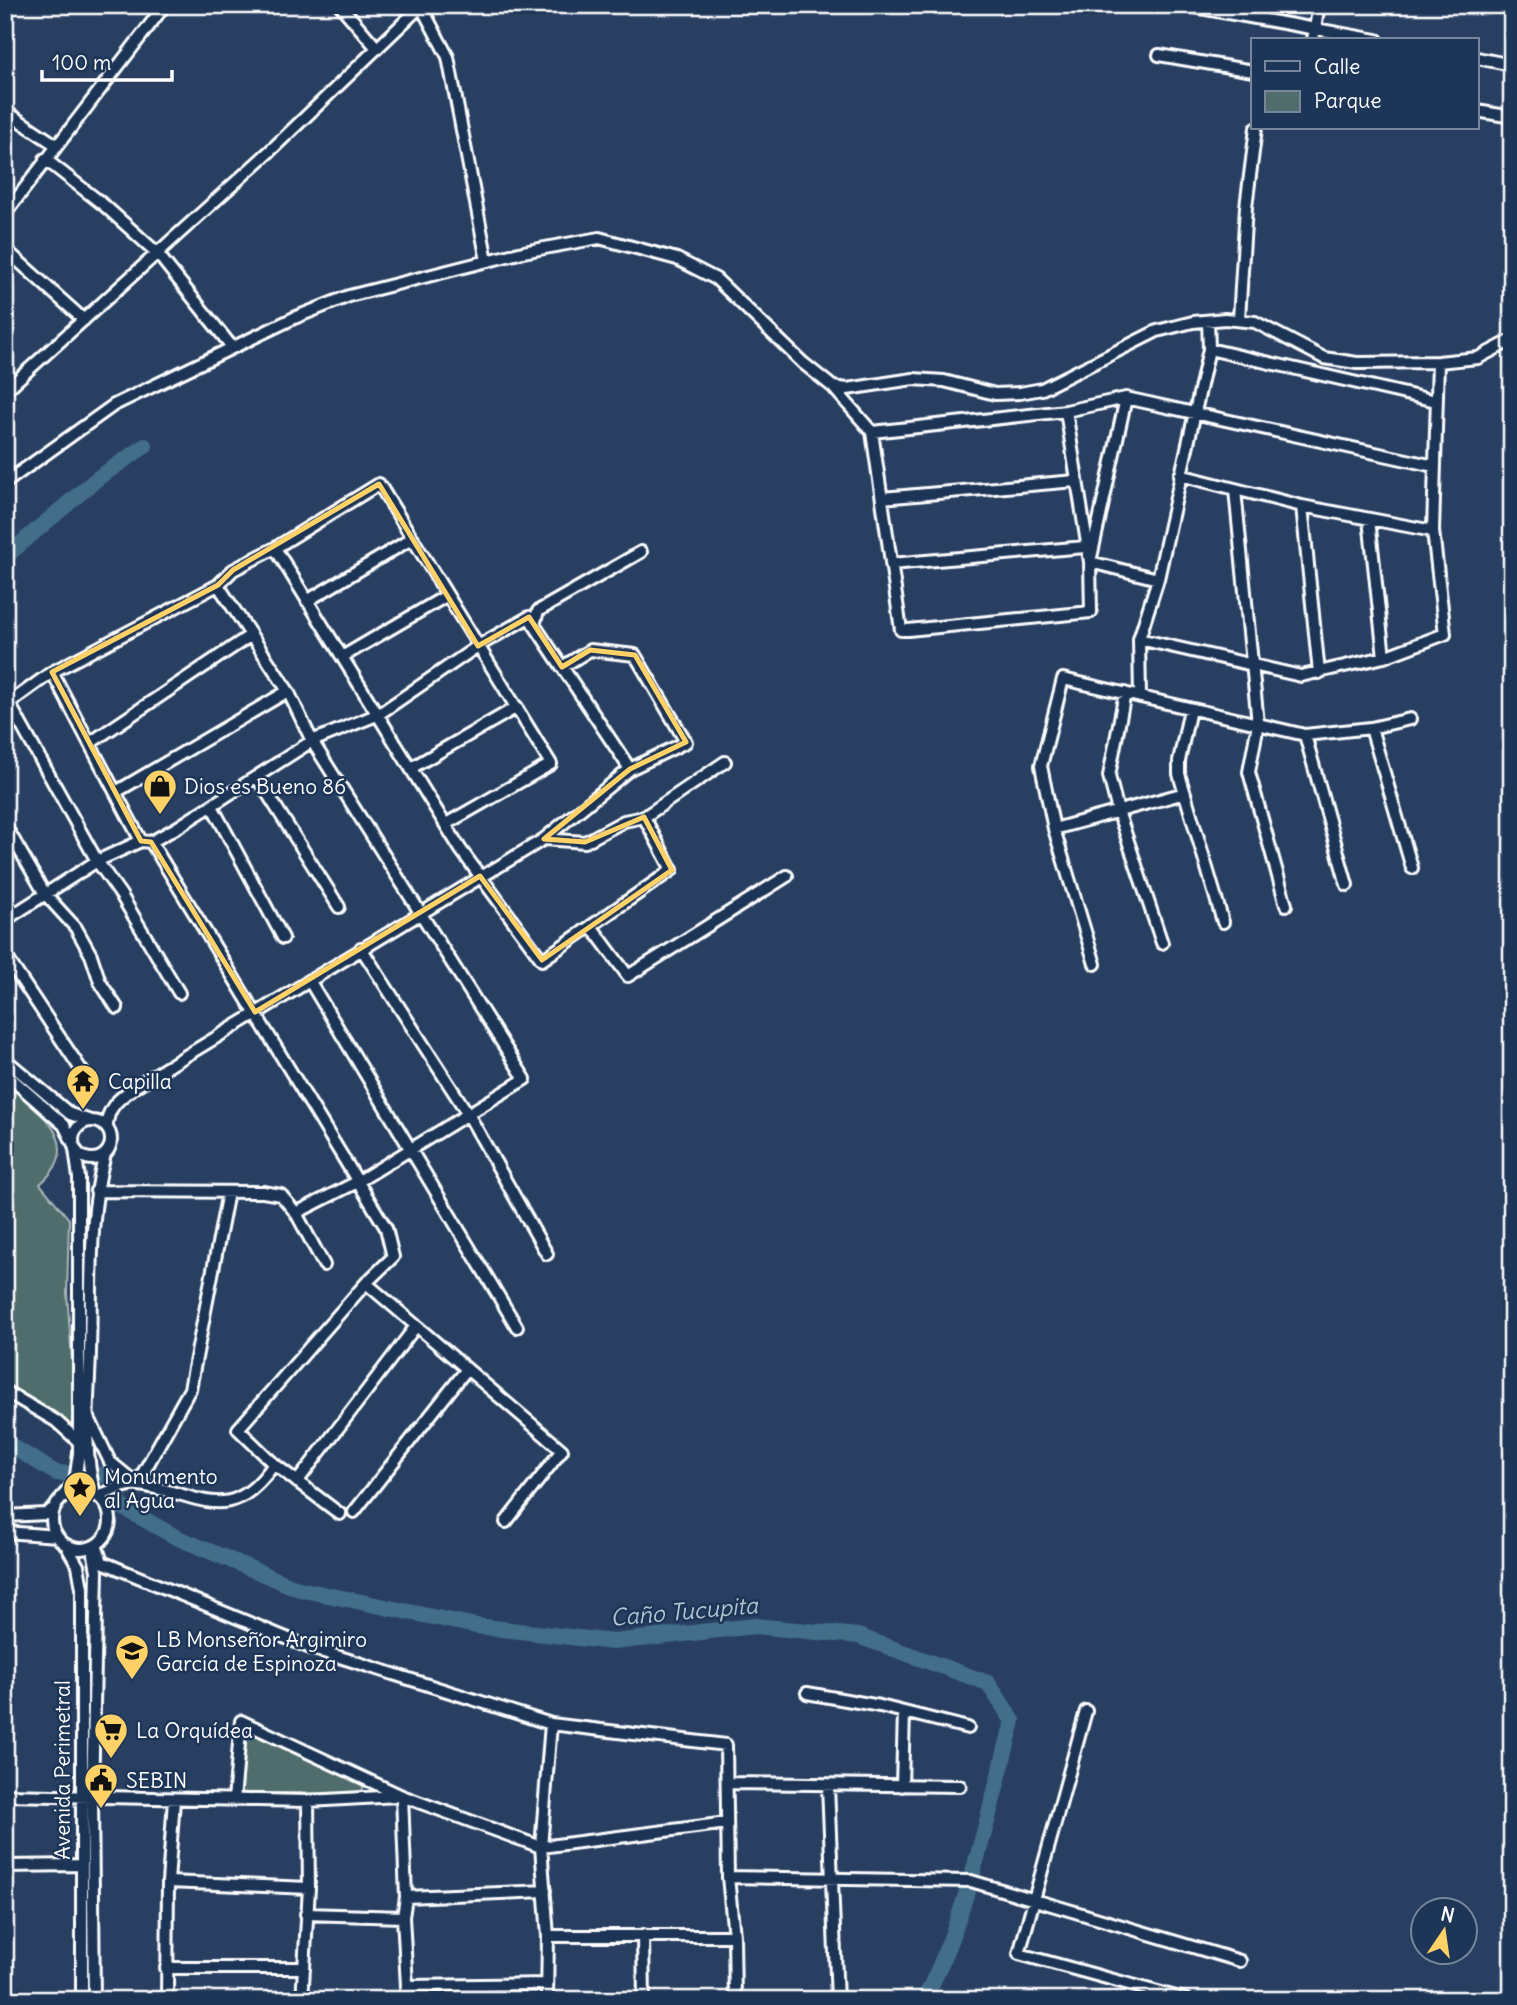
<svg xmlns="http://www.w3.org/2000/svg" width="1517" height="2005" font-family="Delius,sans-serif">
<rect width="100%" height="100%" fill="#283f62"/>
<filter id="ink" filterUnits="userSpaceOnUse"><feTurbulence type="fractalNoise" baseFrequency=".0143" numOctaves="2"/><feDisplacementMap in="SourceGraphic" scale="14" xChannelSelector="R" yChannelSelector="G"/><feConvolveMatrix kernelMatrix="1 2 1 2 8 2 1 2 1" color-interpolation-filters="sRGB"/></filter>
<g filter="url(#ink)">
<path fill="#506d6c" stroke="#a8b6b6" stroke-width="2" d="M 5,1083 C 37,1111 89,1142 40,1184 L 69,1219 L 67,1293 L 78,1441 L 5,1391 Z
M 245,1729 L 364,1783 L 362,1793 L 240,1793 Z"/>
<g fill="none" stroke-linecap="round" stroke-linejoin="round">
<path stroke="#436e89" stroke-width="16" d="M 5,557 L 98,478 L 145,446
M 5,1442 L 56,1473 L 108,1475 L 122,1507 L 176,1537 L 299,1589 L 476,1626 L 613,1642 L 755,1626 L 858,1636 L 988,1683 L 1013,1721 C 988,1815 968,1913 924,2000"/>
<g stroke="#fff" stroke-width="16">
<path id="minor" d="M 340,5 L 376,47
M 1183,5 L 1377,40
M 5,14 L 9,5
M 1313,40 L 1319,5
M 1159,55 L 1253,71
M 1477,58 L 1512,65
M 5,111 L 56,145
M 1477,111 L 1512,117
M 45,159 L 105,206 L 157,253 L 232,347
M 5,214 L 165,5
M 5,249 L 84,320
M 1239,319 L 1246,207 L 1256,128
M 1209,349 L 1436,401
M 833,387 L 872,432 L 901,630 L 908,630 L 1091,612 L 1090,562 L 1066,411
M 5,391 L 270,151 L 421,6 L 448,57 L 487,261
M 1126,398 L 1090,562 L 1158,579
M 872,432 L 1066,411 L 1126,398 L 1434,466
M 1180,475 L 1302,506 L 1433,531
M 5,483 L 114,405 L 294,318 L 349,296 L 523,252 L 599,238 L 677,259 L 716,279 L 803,363 L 833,387 L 847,389 L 913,379 L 944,381 L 995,394 L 1020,393 L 1042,389 L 1157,331 L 1193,322 L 1225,319 L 1255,322 L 1324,358 L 1357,363 L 1438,362 L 1478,358 L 1512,340
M 1235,490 L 1258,724 L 1249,772 L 1286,905
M 882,498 L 1075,481
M 1302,506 L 1319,673
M 1369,519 L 1384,657
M 275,548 L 461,850 L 542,960 L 672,870 L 644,817
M 891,564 L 1085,547
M 218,585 L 288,691 L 312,741 L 525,1079 L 359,1181 L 296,1213
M 307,601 L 413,538
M 534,625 L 538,611 L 641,552
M 1139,639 L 1301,676 L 1384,657 L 1445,634 L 1433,531 L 1438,362
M 342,657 L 446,596
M 562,667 L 590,650 L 635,655 L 686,742 L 630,769
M 52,672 L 141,841
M 1125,693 L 1109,776 L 1118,811 L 1162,943
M 1140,697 L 1139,639 L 1158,579 L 1209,349 L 1208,321
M 9,703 L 97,861 L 121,895 L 179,993
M 5,706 L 52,672 L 218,585 L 233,570 L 275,548 L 379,484 L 551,764 L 446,824
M 1190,709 L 1179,761 L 1179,774 L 1223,922
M 1371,728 L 1412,868
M 1305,735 L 1347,885
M 90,743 L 251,635
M 411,768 L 517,707
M 257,777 L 339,907
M 116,792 L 288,691
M 212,806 L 283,938
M 5,825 L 45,894 L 76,928 L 91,955 L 100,982 L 117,1008
M 1054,829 L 1185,793
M 151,842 L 386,1228 L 393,1257 L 366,1283 L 238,1429 L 274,1464 L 340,1514
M 5,920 L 97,861 L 141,841 L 151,842 L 178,827 L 312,741 L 379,714 L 478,646 L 529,617 L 630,769 L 544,839 L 585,842 L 624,821 L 644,817 L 725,762
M 591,926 L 628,976 L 787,876
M 361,948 L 468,1114 L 547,1254
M 5,955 L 84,1074
M 1095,964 L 1054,829 L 1041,766 L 1063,679 L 1305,735 L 1371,728 L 1410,719
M 309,980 L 517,1327
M 5,1059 L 70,1114 L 88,1120
M 5,1073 L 64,1125 L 73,1143
M73 1140a19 19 0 1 1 38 0a19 19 0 1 1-38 0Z
M 107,1128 C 106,1107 120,1098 136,1086 L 544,839
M 96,1191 L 263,1192 L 281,1195 L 296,1213 L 324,1265
M 366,1283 L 562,1450 L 506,1522
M 5,1391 L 56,1421 L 78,1441
M 89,1418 L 110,1462 L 137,1484 L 190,1389 L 228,1192
M 297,1482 L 416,1326
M52 1520a29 29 0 1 1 58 0a29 29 0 1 1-58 0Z
M 95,1494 C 82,1448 89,1398 90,1351 C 92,1286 88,1217 105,1154
M 97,1496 C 111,1492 125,1483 139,1485 C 198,1492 229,1530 274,1464
M 61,1498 L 75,1482 L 79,1453 L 79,1178 L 75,1149
M 354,1512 L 467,1369
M 5,1516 L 46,1514 L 54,1508
M 5,1532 L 57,1536
M 66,1545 L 78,1566 L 82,1588 L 82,2000
M 96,1545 L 102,1562 L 308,1647 L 551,1724 L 726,1745 L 728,1877 L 734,1936 L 735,2000
M 807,1693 L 880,1706 L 968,1728
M 1086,1711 L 1019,1954 L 1187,2000
M 727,1783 L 960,1786
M 828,1786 L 837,2000
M 902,1786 L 904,1712
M 5,1795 L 308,1801 L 399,1796
M 402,1796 L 406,1897 L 403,1917 L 407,1986 L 404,2000
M 234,1800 L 241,1721 L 402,1796 L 541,1847 L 727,1823
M 5,1866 L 80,1865
M 728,1877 L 971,1881 L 1240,1961
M 168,1882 L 309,1888
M 406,1897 L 545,1891
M 306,1914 L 403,1917
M 643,1935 L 644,2000
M 548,1936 L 734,1936
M 166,1968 L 303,1968
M 407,1986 L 547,1984
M 94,2000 L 92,1796 L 97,1571 L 94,1555
M 167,2000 L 168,1882 L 174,1800
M 302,2000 L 309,1888 L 308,1801
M 547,2000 L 548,1936 L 541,1847 L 551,1724"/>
</g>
<use href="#minor" stroke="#1d3557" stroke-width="10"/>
</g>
</g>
<path fill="none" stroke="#ffd166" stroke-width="5" stroke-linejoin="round" d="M 379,484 L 478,646 L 529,617 L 562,667 L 590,650 L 635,655 L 686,742 L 630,769 L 544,839 L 585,842 L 644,817 L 672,870 L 542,960 L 480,876 L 255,1012 L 151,842 L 141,841 L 52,672 L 218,585 L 233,570 Z"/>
<defs>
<g id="shop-pin" transform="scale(1.75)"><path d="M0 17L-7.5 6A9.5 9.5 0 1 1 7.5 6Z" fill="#ffd166" stroke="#1d3557"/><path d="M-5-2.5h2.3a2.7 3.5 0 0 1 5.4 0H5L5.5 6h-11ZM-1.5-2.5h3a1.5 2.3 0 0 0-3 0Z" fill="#111"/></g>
<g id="temple-pin" transform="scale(1.75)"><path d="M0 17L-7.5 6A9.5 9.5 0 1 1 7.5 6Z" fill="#ffd166" stroke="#1d3557"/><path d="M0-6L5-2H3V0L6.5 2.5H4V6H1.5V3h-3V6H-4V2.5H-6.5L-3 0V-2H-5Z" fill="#111"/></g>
<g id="sight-pin" transform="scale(1.75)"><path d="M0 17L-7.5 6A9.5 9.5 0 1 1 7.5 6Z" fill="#ffd166" stroke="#1d3557"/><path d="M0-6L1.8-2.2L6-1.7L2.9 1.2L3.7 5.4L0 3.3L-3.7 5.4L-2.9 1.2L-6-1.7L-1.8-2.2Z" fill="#111"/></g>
<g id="school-pin" transform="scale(1.75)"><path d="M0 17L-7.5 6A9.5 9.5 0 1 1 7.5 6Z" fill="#ffd166" stroke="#1d3557"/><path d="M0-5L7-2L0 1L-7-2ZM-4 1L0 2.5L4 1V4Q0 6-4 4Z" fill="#111"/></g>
<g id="supermarket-pin" transform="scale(1.75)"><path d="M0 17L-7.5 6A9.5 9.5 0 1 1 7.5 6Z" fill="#ffd166" stroke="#1d3557"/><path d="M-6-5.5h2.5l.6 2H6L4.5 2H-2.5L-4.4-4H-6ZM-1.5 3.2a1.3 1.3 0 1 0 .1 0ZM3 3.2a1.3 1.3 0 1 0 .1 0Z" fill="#111"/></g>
<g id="civic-pin" transform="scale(1.75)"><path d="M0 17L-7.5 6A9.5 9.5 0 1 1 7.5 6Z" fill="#ffd166" stroke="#1d3557"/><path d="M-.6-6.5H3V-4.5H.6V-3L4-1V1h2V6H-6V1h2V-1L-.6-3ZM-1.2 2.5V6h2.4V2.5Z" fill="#111"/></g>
</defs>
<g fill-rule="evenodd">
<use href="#shop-pin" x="160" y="786"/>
<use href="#temple-pin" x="83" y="1081"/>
<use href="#sight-pin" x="80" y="1488"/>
<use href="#school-pin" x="132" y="1651"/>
<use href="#supermarket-pin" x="111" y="1730"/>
<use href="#civic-pin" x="101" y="1780"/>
</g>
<g text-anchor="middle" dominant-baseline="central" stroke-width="5" stroke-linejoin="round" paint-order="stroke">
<g font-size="21" fill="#fff" stroke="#1d3557" text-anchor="start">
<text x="184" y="786">Dios es Bueno 86</text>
<text x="108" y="1081">Capilla</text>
<text x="104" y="1476">Monumento<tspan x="104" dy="24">al Agua</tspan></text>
<text x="156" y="1639">LB Monseñor Argimiro<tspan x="156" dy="24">García de Espinoza</tspan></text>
<text x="136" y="1730">La Orquídea</text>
<text x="126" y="1780">SEBIN</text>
</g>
<g font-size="21" fill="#fff" stroke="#1d3557">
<text transform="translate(62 1770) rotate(-90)">Avenida Perimetral</text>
</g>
<g font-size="23" font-style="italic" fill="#b4c5d0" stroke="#1d3557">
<text transform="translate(684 1611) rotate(-5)">Caño Tucupita</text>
</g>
</g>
<rect width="1517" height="2005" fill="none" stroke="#1d3557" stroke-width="28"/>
<rect x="14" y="14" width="1489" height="1977" fill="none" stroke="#fff" stroke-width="2.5" filter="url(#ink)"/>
<rect x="1251" y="38" width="228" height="91" fill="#1d3557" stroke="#77869a" stroke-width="2"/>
<rect x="1265" y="61" width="35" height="10" fill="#1d3557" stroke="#77869a" stroke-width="2"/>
<text x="1314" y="74" font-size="21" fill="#ffffff">Calle</text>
<rect x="1265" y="91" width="35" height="21" fill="#506d6c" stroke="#77869a" stroke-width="2"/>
<text x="1314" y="108" font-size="21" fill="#ffffff">Parque</text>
<g transform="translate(1444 1931) rotate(13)"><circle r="33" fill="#1d3557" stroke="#77869a" stroke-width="2"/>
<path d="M0-5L12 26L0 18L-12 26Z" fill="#ffd166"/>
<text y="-10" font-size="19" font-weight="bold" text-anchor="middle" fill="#ffffff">N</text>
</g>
<path d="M42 70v10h130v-10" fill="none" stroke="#ffffff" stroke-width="3.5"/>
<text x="52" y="70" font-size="21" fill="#ffffff" stroke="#1d3557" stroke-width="5" paint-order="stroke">100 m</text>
</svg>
